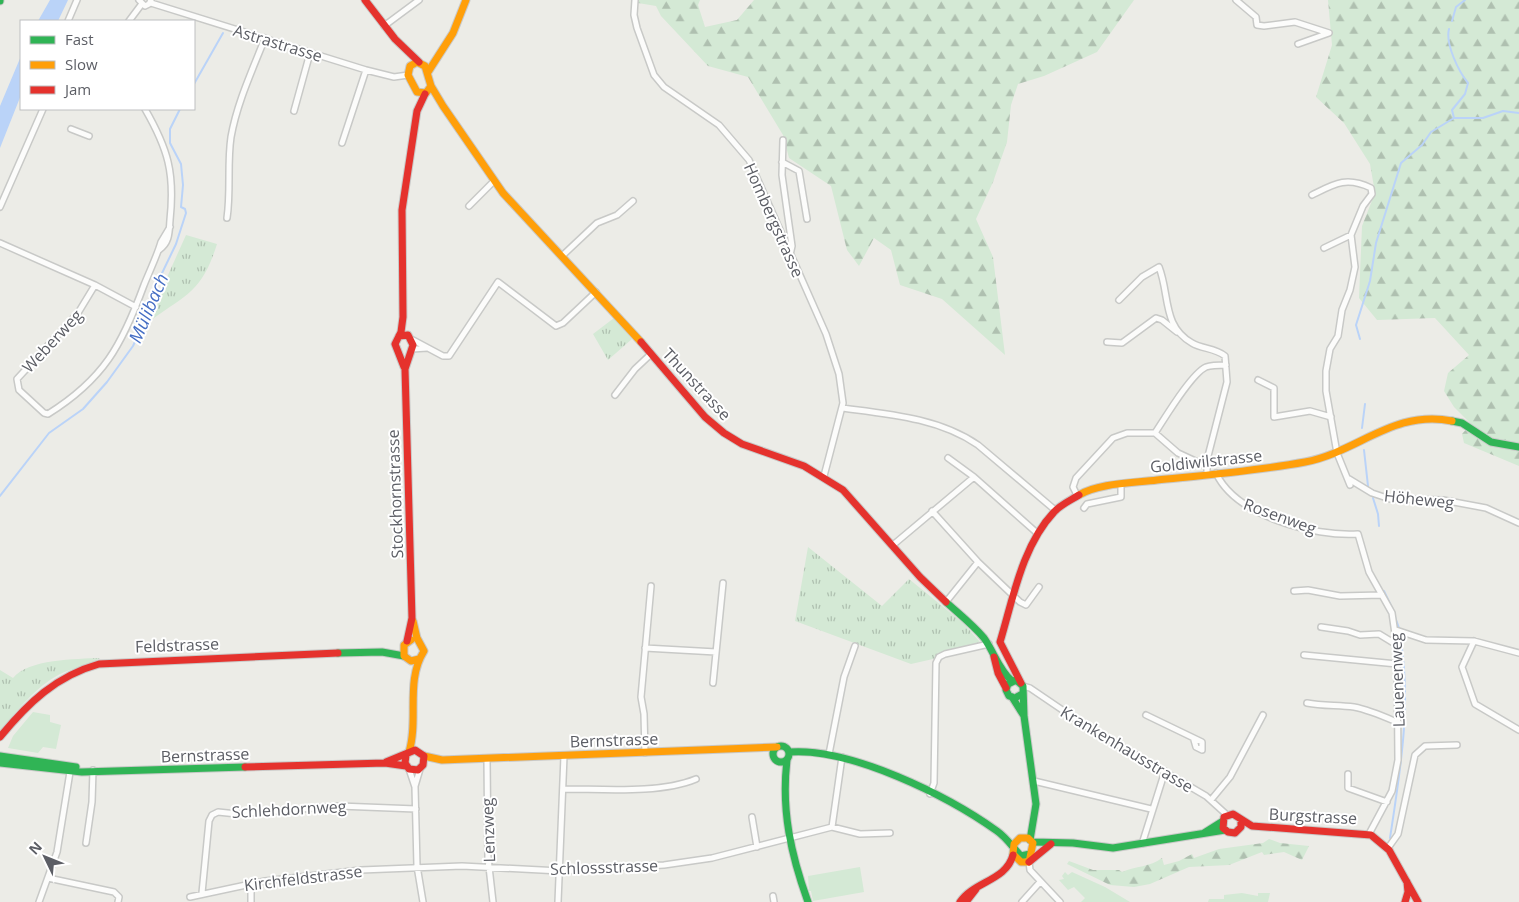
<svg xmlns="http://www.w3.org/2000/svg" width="1519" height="902" font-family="'Open Sans',sans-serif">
<defs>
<pattern id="grass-tufts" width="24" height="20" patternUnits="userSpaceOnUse" patternTransform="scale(1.25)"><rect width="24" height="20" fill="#d4e9d5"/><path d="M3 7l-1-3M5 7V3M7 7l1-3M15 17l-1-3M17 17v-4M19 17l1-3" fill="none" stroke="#afc0b0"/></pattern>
<pattern id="forest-firs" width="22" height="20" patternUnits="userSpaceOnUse" patternTransform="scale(1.25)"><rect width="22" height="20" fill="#d4e9d5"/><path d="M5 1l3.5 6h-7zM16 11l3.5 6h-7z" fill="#afc0b0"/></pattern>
</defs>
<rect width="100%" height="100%" fill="#ecece7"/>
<path fill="url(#grass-tufts)" d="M 186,235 L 217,244 C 201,295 185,294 146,324 Z
M 614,318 L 632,339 L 608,360 L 593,334 Z
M 808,547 L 882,606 L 909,579 L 963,623 L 980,642 L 947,651 L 933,659 L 911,664 L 795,621 Z
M 100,658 C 89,666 72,668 60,674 C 34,688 18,710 0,731 L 0,670 L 13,678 C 28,659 76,659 100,658 Z"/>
<path fill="url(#forest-firs)" d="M 639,0 L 700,0 L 698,5 L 705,27 L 737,20 L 754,0 L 1134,0 L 1097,52 L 1044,76 L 1018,84 L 1011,105 L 1007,142 L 993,182 L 976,219 L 993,257 L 1005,355 L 942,299 L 900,285 L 891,250 L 874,238 L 859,266 L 847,250 L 831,186 L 789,158 L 783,135 L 748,77 L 708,66 L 661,16 L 656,6 L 638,3 Z
M 1328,0 L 1519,0 L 1519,466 L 1464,443 L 1462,434 L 1471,424 L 1454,407 L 1444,391 L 1448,373 L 1469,355 L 1435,318 L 1377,320 L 1359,298 L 1362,226 L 1375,193 L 1370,164 L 1344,123 L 1316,97 L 1332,45 Z
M 1269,839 L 1280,843 L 1309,846 L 1302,860 L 1284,852 L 1264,855 L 1262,852 L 1229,865 L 1189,867 L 1150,884 L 1134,887 L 1110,885 L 1067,864 L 1069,861 L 1093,870 L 1119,870 L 1122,872 C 1136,866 1150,867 1162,858 L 1164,865 L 1179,861 L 1192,854 L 1194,858 L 1219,849 L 1263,843 Z"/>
<path fill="#d4e9d5" d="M 33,712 L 50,715 L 50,722 L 61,725 L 56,749 L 43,747 L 38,753 L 8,748 L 13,736 Z
M 860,867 L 864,892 L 813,901 L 811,891 L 809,891 L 808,876 Z
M 1065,872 L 1068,875 L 1072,872 L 1105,887 L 1130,902 L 1081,902 L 1085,898 L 1074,887 L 1068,890 L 1059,880 L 1064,879 L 1062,876 Z
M 1242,893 L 1258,896 L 1258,893 L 1270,893 L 1268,902 L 1208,902 L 1209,899 L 1224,899 L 1224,895 Z"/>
<path fill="#bad3f8" d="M 50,0 L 68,0 L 58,21 L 38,21 Z
M 21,56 L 21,95 L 0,148 L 0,106 Z"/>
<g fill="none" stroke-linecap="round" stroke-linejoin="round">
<path stroke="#bad3f8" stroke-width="2" d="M 1452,21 L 1456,7 L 1465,0
M 1449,29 C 1445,44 1459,72 1468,83 L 1465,94 L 1452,110 L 1454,118
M 194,84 L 223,33
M 1360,339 L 1356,325 L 1370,281 L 1376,243 L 1401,163 L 1422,145 L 1431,132 L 1454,118 L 1483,118 L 1503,111 L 1519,113
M 1362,428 L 1365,404
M 1364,450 L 1368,486
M 0,496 L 49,433 L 83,409 L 107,382 L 133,346 L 148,313 L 152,294 L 176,244 L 186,213 L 185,209 L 181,207 L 183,185 L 181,164 L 170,143 L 170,129 L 180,109
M 1373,498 L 1378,514 L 1379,526
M 1384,591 L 1393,610
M 1394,614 L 1399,628
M 1390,838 C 1400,772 1412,704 1400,637"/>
<g stroke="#c8c9c7" stroke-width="8">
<path id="street" d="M 139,0 L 145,6 L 149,4 L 151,0
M 635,0 L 634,15 L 637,28 L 654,75 L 664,87 L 719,125 L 749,160 L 826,334 L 839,374 L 843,403 L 824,476
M 1236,0 L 1256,17 L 1257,25 L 1264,26 L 1295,22 L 1329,33 L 1298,44
M 151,3 L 366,70 L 394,77 L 408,75
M 68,21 L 77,0
M 129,21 L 141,5
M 384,26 L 419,0
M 145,109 C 168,149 175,173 170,220 C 169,232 170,242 159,250
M 294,111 L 310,53
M 71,129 L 89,136
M 783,140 L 782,175 L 792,246 L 790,255
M 342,143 L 366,70
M 782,162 L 799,171 L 807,219
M 1312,195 C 1334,184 1346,176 1371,188 L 1372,194 L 1363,206 L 1351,235 L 1355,267 L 1350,290 L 1342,310 L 1338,336 L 1330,349 L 1326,371 L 1326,391 L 1337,453 L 1350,485
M 469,206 L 494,181
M 0,207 L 43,109
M 227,218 C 231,191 227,164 231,137 C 237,103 252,71 265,38
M 0,243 L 95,285 L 136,307
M 1324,248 L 1351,235
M 562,256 L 597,223 L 617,215 L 633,201
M 95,285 L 78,313 L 17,379 L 19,390 L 44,413 L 48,414 C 104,379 122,345 144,285 C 150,270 157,256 161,242 L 170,227
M 1119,300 L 1142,277 L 1159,267 C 1170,295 1162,326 1192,343 C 1202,349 1215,348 1225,356 L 1227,382 L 1207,460 L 1207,474
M 413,340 L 443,356 L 449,356 L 498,282 L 556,326 L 563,323 L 596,292
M 1107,342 L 1122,343 L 1156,318 L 1162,320 L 1177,332
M 412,349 L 427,348
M 1258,380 L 1274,388 L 1274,417 L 1310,411 L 1331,417
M 615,395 L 635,369 L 651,354
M 842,408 C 888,414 939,418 978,445 L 1055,510
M 948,458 L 974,477 L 1037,533
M 1206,466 L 1178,453 L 1155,433 C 1165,418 1191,374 1206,367 C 1212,365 1220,365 1226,365
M 1216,473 C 1236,516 1314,537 1358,534 L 1369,572 L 1392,613 L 1397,648 L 1398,760 L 1392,791 L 1369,834
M 1349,479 L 1372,493 L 1390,499 L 1443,500 L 1486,508 L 1519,523
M 1077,495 L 1073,487 L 1076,478 L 1113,438 L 1127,433 L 1155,433
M 1084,508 L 1087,504 L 1121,497 L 1121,484
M 932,511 L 978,562 L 1020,602 L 1026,605 L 1039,587
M 893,545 L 974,477
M 1294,591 L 1308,590 L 1340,596 L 1382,595
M 946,602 L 978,562
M 1321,627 L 1348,631 L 1360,635 L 1379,634 L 1397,645
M 1396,630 L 1426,640 L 1474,641 L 1519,653
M 1474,641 L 1462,667 L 1475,704 L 1519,730
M 645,648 L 716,652
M 1304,655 L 1397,664
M 713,683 L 723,583
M 1023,686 L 1030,688 L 1083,724 L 1206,796 L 1227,815
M 1307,703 C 1322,706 1338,705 1354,707 C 1370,710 1385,717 1399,723
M 1146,715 L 1202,742 L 1202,750 L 1196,747 L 1194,740
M 645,753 L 644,714 L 641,697 L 651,586
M 829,754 L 844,677 L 855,646
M 487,759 L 488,858 L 493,902
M 409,769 L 415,787 L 417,866 L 423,902
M 1348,774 L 1348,788 L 1387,802
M 1034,781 L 1151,809
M 415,786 L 420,769
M 564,789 C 603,789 660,794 696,779
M 930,794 L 934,783 L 936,663 L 939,657 L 945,654 L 989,644
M 1211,800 L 1230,777 L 1263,715
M 752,817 L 757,847
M 832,827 L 842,757
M 86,843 L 92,802 L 93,770
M 1142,844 L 1165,771
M 1388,848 L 1398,834 L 1415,755 L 1425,746 L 1457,745
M 1029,862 L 1030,870 L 1060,902
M 48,878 L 114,892 L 119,897 L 118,902
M 202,893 L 209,821 L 212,815 L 218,812 L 237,814 L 339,806 L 416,809
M 773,896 L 774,902
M 190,897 L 265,881 L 361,870 L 462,866 L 560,871 L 664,865 L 712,858 L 832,827 L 860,834 L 890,833
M 39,902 L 57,852 L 70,772
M 251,902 L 251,883
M 558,902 L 564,756
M 1022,902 L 1040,882"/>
</g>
<g stroke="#c9c9c8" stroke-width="9">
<path id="fast" d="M 0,0 L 0,1
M 1452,421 L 1462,423 L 1491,442 L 1519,447
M 946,602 C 959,614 973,625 984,638 C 994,652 999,670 1012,681
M 338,653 L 382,652 L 404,656
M 1022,694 L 1015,698 L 1009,696 L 1006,690 L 1008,684 L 1016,680 L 1023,686 L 1024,716 L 1036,804 L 1030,840
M 1012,697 L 1024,716
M773 754a8 8 0 1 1 16 0a8 8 0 1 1-16 0Z
M 789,752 C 850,747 948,796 997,831 C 1007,838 1013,848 1021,856 L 1030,854
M 0,756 L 76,767
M 787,760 C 781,810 791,855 808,902
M 0,763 L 82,772 L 245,767
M 1204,833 L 1223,821
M 1033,842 L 1073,843 L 1113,848 L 1225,830"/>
</g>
<g stroke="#c9c9c8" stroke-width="9">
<path id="slow" d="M 428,72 L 453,33 L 466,0
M 431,86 L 426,93 L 417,92 L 408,75 L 410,66 L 417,62 L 425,66 L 431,86 L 443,106 L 503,193 L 641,342
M 1079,495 C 1098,483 1135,483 1157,480 C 1207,475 1256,471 1305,462 C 1358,452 1394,409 1452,421
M 411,640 L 404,645 L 404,656 L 411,661 L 419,659
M 409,752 C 419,719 405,681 424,651 L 417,638 L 413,621
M 424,756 L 442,760 L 777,747
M 1020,838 L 1028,838 L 1033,843 L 1029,862 L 1021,862 L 1013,854 L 1014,844 Z"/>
</g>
<g stroke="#c9c9c8" stroke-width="9">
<path id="jam" d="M 365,0 L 395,39 L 419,62
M 399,336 L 408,335 L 413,345 L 405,369 L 412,618 L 407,641
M 641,342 L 705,417 L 724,433 L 742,444 L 804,466 L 843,490 L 920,577 L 946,602
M 404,367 L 395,344 L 401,332 L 403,317 L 402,210 L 417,111 L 425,94
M 994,657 L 998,673 L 1006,688
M 1021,683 L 1000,642 C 1013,599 1022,546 1054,512 C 1060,505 1071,500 1079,495
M 0,737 C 28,703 56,676 99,664 L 338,653
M 386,762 L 415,750 L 424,756 L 423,765 L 418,770 L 409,769 L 405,763 L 406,755
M 245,767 L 385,763 L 406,766
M 1241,820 L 1241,827 L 1235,833 L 1228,832 L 1223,828 L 1224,817 L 1233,814 L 1252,826 L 1371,835 L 1389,850 L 1418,902
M 1029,862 L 1051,844
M 960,902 C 974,881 1006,881 1013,855
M 966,902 L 976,889
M 1405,902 L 1408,892 L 1407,882"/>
</g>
<use href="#street" stroke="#fcfcfb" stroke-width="5"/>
<use href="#fast" stroke="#30b455" stroke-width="7"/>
<use href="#slow" stroke="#ff9f0a" stroke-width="7"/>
<use href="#jam" stroke="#e5322d" stroke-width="7"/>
</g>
<g text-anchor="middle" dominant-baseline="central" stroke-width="4" stroke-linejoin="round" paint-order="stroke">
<g font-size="16" fill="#5c5e65" stroke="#fff">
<text transform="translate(278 43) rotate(17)">Astrastrasse</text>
<text transform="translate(774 220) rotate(66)">Hombergstrasse</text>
<text transform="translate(52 341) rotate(-47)">Weberweg</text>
<text transform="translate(697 384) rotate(47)">Thunstrasse</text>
<text transform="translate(1206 461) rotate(-6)">Goldiwilstrasse</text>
<text transform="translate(395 494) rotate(-92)">Stockhornstrasse</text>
<text transform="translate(1419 499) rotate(6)">Höheweg</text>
<text transform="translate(1280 516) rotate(20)">Rosenweg</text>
<text transform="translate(177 645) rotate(-2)">Feldstrasse</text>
<text transform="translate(1397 680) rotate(-92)">Lauenenweg</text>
<text transform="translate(614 740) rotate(-2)">Bernstrasse</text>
<text transform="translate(1127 749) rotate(31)">Krankenhausstrasse</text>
<text transform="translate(205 755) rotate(-2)">Bernstrasse</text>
<text transform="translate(289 809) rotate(-3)">Schlehdornweg</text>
<text transform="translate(1313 816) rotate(3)">Burgstrasse</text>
<text transform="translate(488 830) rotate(-92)">Lenzweg</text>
<text transform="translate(604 867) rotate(-2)">Schlossstrasse</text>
<text transform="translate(303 878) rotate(-7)">Kirchfeldstrasse</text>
</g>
<g font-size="18" font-style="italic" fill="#456ec4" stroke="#fff">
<text transform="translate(148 308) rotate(-67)">Mülibach</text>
</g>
</g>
<rect x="20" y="20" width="175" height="90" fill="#ffffff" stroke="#bebfc1"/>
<rect x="30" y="36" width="25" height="8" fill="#30b455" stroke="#bebfc1"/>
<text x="65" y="45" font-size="15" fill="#5c5e65">Fast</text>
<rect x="30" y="61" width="25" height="8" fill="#ff9f0a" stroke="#bebfc1"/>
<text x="65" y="70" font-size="15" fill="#5c5e65">Slow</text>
<rect x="30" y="86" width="25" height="8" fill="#e5322d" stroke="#bebfc1"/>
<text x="65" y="95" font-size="15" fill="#5c5e65">Jam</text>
<g transform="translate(45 857) rotate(313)" stroke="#ffffff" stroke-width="4" paint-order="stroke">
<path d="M0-4L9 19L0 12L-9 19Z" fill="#5c5e65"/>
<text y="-8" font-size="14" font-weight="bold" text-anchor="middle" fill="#5c5e65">N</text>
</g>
</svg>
